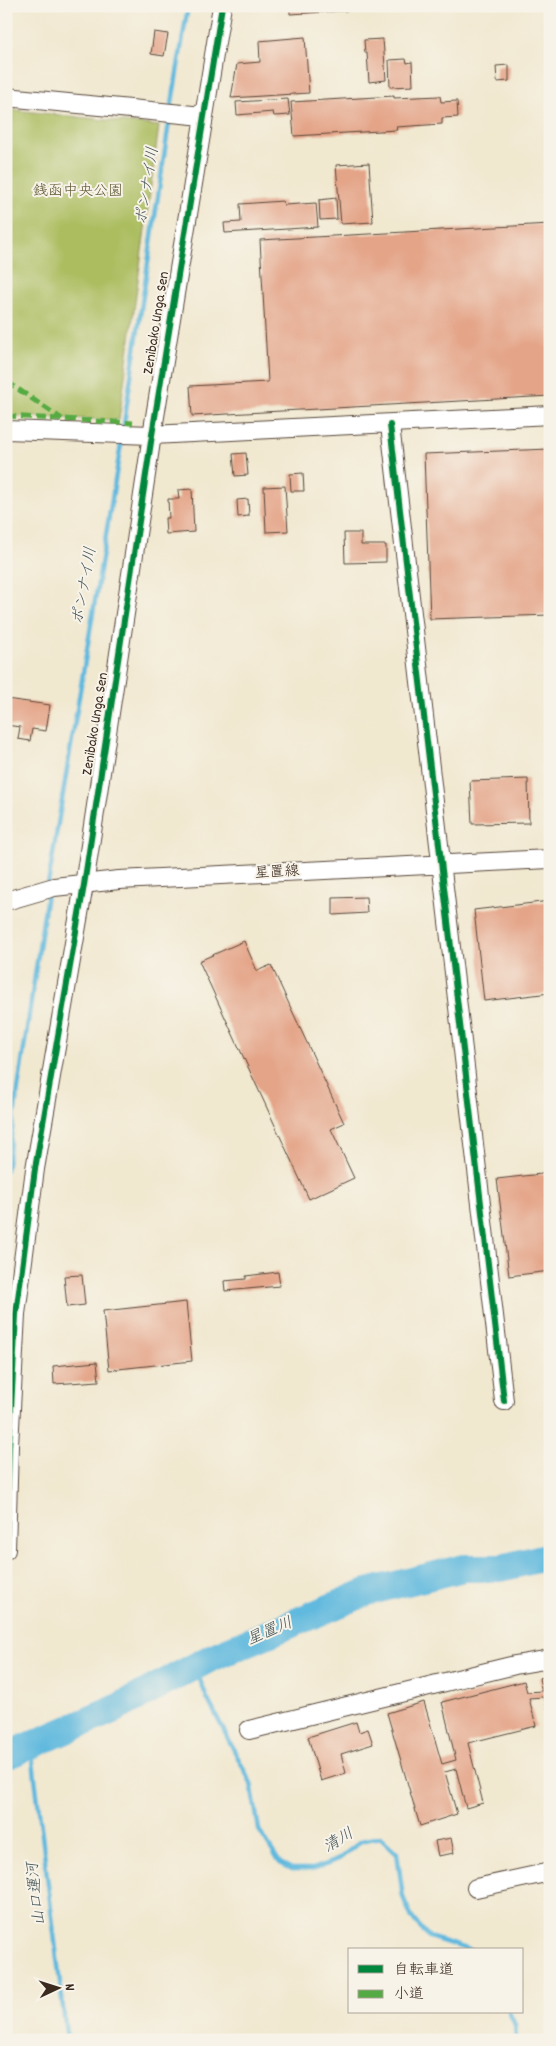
<svg xmlns="http://www.w3.org/2000/svg" width="556" height="2046" font-family="Dekko,'Klee One',sans-serif">
<rect width="100%" height="100%" fill="#f7f3e8"/>
<filter id="ink" filterUnits="userSpaceOnUse"><feTurbulence type="fractalNoise" baseFrequency=".02" numOctaves="2"/><feDisplacementMap in="SourceGraphic" scale="10" xChannelSelector="R" yChannelSelector="G"/><feConvolveMatrix kernelMatrix="1 2 1 2 8 2 1 2 1" color-interpolation-filters="sRGB"/></filter>
<filter id="wash" filterUnits="userSpaceOnUse"><feTurbulence type="fractalNoise" baseFrequency=".0096" numOctaves="4" result="noise"/><feDisplacementMap in="SourceGraphic" scale="20" xChannelSelector="R" yChannelSelector="G"/><feGaussianBlur stdDeviation="1.12" result="paint"/><feColorMatrix in="noise" values="0 0 0 0 0 0 0 0 0 0 0 0 0 0 0 0 0 1.4 0 .05"/><feComposite in="paint" operator="in"/></filter>
<g filter="url(#wash)">
<rect width="100%" height="100%" fill="#f1e8d0"/>
<path fill="#acbd60" stroke="#74743f" d="M 6,109 L 159,126 L 119,420 L 6,416 Z"/>
<g fill="none" stroke-linecap="round" stroke-linejoin="round">
<path stroke="#61b9de" stroke-width="4.5" d="M 171,109 L 188,6
M 123,430 L 170,116
M 48,884 L 122,438
M 6,1170 L 47,894
M 195,1667 L 207,1698 L 251,1783 L 259,1830 L 280,1863 L 292,1869 L 313,1869 L 339,1859 L 361,1841 L 380,1837 L 397,1853 L 403,1897 L 412,1918 L 429,1937 L 470,1950
M 31,1745 L 67,2040
M 509,2012 L 515,2025 L 516,2040"/>
<path stroke="#61b9de" stroke-width="28" d="M 6,1756 L 115,1709 L 211,1658 L 367,1592 L 464,1568 L 501,1568 L 550,1556"/>
</g>
<g id="blocks">
<path fill="#e4a488" d="M 290,6 L 396,6 L 396,8 L 290,14 Z
M 154,32 L 168,34 L 164,56 L 151,54 Z
M 305,37 L 309,93 L 231,98 L 237,64 L 260,62 L 259,41 Z
M 383,39 L 386,80 L 369,82 L 367,53 L 365,53 L 364,40 Z
M 406,59 L 407,63 L 412,62 L 413,86 L 390,87 L 389,60 Z
M 509,65 L 509,81 L 497,82 L 496,66 Z
M 394,96 L 394,98 L 440,96 L 441,102 L 457,101 L 458,117 L 442,118 L 442,124 L 396,127 L 397,130 L 294,136 L 291,102 Z
M 288,99 L 290,115 L 274,116 L 273,112 L 237,115 L 236,102 Z
M 369,163 L 373,222 L 341,224 L 336,165 Z
M 336,198 L 337,219 L 320,220 L 319,200 Z
M 283,201 L 284,205 L 316,203 L 318,227 L 225,233 L 224,223 L 241,222 L 240,204 Z
M 550,224 L 550,396 L 192,416 L 190,386 L 268,382 L 260,240 Z
M 550,449 L 550,615 L 430,619 L 424,454 Z
M 246,453 L 248,475 L 235,476 L 233,454 Z
M 303,473 L 304,491 L 291,491 L 290,474 Z
M 285,486 L 288,531 L 266,532 L 264,487 Z
M 192,489 L 194,532 L 166,534 L 165,518 L 169,518 L 168,499 L 179,499 L 178,490 Z
M 248,499 L 249,516 L 238,517 L 237,500 Z
M 344,533 L 361,533 L 361,545 L 386,545 L 386,562 L 345,563 Z
M 6,699 L 50,705 L 46,731 L 32,729 L 30,741 L 18,739 L 20,727 L 6,725 Z
M 528,779 L 529,823 L 472,824 L 470,781 Z
M 366,897 L 367,913 L 333,915 L 333,898 Z
M 550,901 L 550,993 L 484,1001 L 474,910 Z
M 244,941 L 257,971 L 271,965 L 344,1123 L 331,1129 L 354,1178 L 309,1199 L 199,961 Z
M 550,1173 L 550,1271 L 509,1276 L 497,1179 Z
M 278,1272 L 280,1286 L 225,1291 L 224,1281 L 246,1279 L 246,1276 Z
M 82,1275 L 85,1305 L 67,1307 L 64,1276 Z
M 186,1302 L 192,1361 L 109,1370 L 103,1311 Z
M 97,1362 L 99,1381 L 54,1384 L 53,1366 Z
M 550,1676 L 550,1718 L 544,1697 L 529,1698 L 536,1726 L 468,1743 L 483,1803 L 466,1808 L 456,1769 L 445,1772 L 457,1814 L 420,1826 L 387,1713 L 424,1702 L 442,1764 L 456,1760 L 442,1702 L 524,1681 L 527,1692 L 542,1691 L 539,1678 Z
M 356,1722 L 359,1732 L 368,1729 L 373,1744 L 341,1754 L 346,1773 L 321,1781 L 308,1737 Z
M 451,1838 L 454,1853 L 438,1856 L 435,1841 Z"/>
</g>
</g>
<g filter="url(#ink)">
<use href="#blocks" fill-opacity="0" stroke="#564639" stroke-width="1"/>
<g fill="none" stroke-linecap="round" stroke-linejoin="round">
<g stroke="#564639" stroke-width="20">
<path id="minor" d="M 6,97 L 203,116
M 390,425 L 504,1401
M 6,430 L 152,435 L 550,415
M 6,901 L 54,887 L 119,880 L 550,859
M 6,1550 L 9,1446 L 16,1314 L 35,1169 L 84,885 L 152,435 L 222,6
M 249,1730 L 515,1665 L 550,1659
M 476,1888 L 550,1872"/>
</g>
<use href="#minor" stroke="#fff" stroke-width="18"/>
<path stroke="#55ab43" stroke-width="5" stroke-dasharray="10 5" stroke-linecap="butt" d="M 6,381 L 62,419
M 6,416 L 133,423"/>
<g stroke="#f7f3e8" stroke-width="9">
<path id="cycleway" d="M 390,425 L 504,1401
M 6,1550 L 9,1446 L 16,1314 L 35,1169 L 84,885 L 152,435 L 222,6"/>
</g>
<use href="#cycleway" stroke="#00873e" stroke-width="6"/>
</g>
</g>
<g text-anchor="middle" dominant-baseline="central" stroke-width="4" stroke-linejoin="round" paint-order="stroke">
<g font-size="15" fill="#5d5632" stroke="#f7f3e8">
<text x="78" y="192">銭函中央公園</text>
</g>
<g font-size="15" fill="#3b2a1e" stroke="#f7f3e8">
<text transform="translate(157 323) rotate(-81)">Zenibako Unga Sen</text>
<text transform="translate(96 724) rotate(-81)">Zenibako Unga Sen</text>
<text transform="translate(277 873) rotate(-3)">星置線</text>
</g>
<g font-size="16" font-style="italic" fill="#465558" stroke="#f7f3e8">
<text transform="translate(148 186) rotate(-81)">ポンナイ川</text>
<text transform="translate(85 586) rotate(-80)">ポンナイ川</text>
<text transform="translate(270 1632) rotate(-23)">星置川</text>
<text transform="translate(339 1841) rotate(-31)">清川</text>
<text transform="translate(37 1894) rotate(-97)">山口運河</text>
</g>
</g>
<rect width="556" height="2046" fill="none" stroke="#f7f3e8" stroke-width="25"/>
<rect x="348" y="1948" width="175" height="65" fill="#f7f3e8" stroke="#aca397"/>
<rect x="358" y="1965" width="25" height="8" fill="#00873e" stroke="#aca397"/>
<text x="394" y="1974" font-size="15" fill="#3b2a1e">自転車道</text>
<rect x="358" y="1990" width="25" height="8" fill="#55ab43" stroke="#aca397"/>
<text x="394" y="1998" font-size="15" fill="#3b2a1e">小道</text>
<g transform="translate(58 1988) rotate(86)" stroke="#f7f3e8" stroke-width="4" paint-order="stroke">
<path d="M0-4L9 19L0 12L-9 19Z" fill="#3b2a1e"/>
<text y="-8" font-size="14" font-weight="bold" text-anchor="middle" fill="#3b2a1e">N</text>
</g>
</svg>
